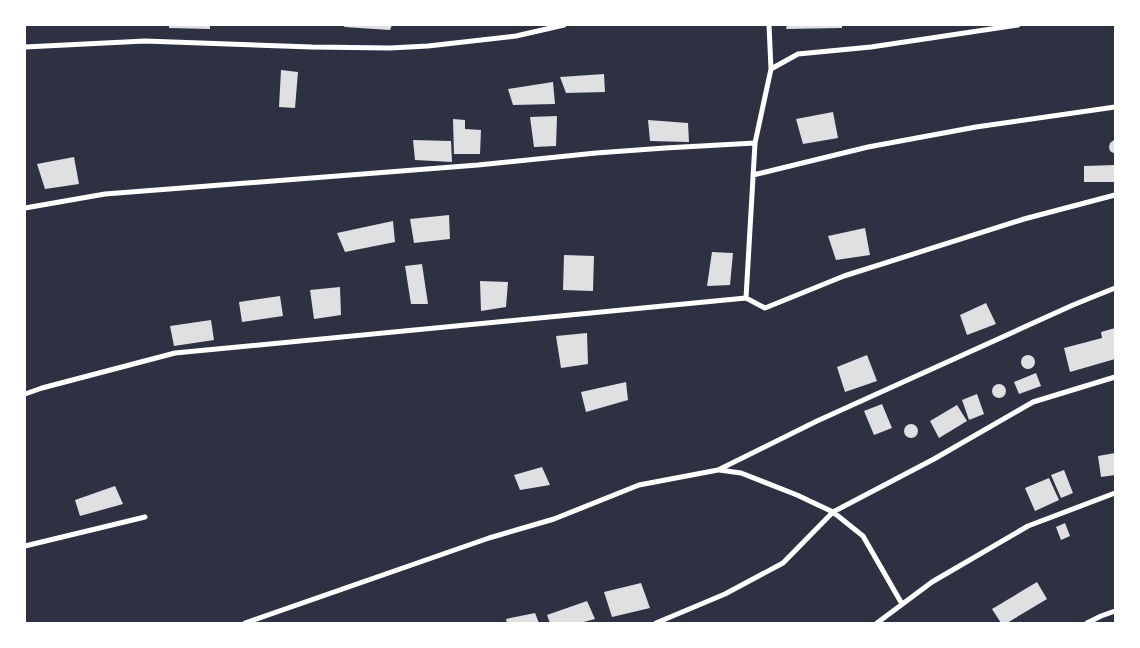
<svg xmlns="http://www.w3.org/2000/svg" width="1140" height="648" font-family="Manrope,sans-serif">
<rect width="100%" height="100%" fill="#2d3142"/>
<path fill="#e0e0e3" d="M 169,25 L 210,25 L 210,29 L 169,28 Z
M 345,25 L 392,25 L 390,30 L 344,27 Z
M 787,25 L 842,25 L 842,28 L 786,29 Z
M 281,70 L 298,72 L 295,108 L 279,107 Z
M 604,74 L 605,92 L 566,93 L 560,77 Z
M 553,82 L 555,104 L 513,105 L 508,89 Z
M 833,112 L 838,138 L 803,144 L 796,119 Z
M 557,116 L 556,146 L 534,147 L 530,117 Z
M 453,119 L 465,120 L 465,129 L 481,130 L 480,154 L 454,154 Z
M 648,120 L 688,123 L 689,142 L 650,141 Z
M 413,140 L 451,141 L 452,162 L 415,160 Z
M 1114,140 L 1115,140 L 1115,154 L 1110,151 L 1109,147 L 1110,143 Z
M 74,157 L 79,184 L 45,189 L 37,164 Z
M 1115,165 L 1115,182 L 1084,182 L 1084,166 Z
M 449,215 L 450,239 L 414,243 L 410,219 Z
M 393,221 L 395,242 L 345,252 L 337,233 Z
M 865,228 L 870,255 L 836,260 L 828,236 Z
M 712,252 L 733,253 L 730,285 L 707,286 Z
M 564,255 L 594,256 L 593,291 L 563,290 Z
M 422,264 L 428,304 L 411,304 L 405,266 Z
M 480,281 L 508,282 L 506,307 L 481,311 Z
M 340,287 L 341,315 L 314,319 L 310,290 Z
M 280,296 L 283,316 L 242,322 L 239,302 Z
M 986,303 L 996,324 L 967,335 L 960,315 Z
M 211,320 L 214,340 L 174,346 L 170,326 Z
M 1115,328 L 1115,359 L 1070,372 L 1064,348 L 1102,338 L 1101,332 Z
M 587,333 L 588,364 L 561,368 L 556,336 Z
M1021 362a7 7 0 1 1 14 0a7 7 0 1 1-14 0Z
M 867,355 L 877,381 L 845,392 L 837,367 Z
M 1036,373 L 1041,386 L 1019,394 L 1014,382 Z
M 626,382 L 628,400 L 586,412 L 581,392 Z
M992 391a7 7 0 1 1 14 0a7 7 0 1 1-14 0Z
M 977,394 L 984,414 L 969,420 L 962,400 Z
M 882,404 L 892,428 L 874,435 L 864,411 Z
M 957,405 L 967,421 L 939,438 L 930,421 Z
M904 431a7 7 0 1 1 14 0a7 7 0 1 1-14 0Z
M 1115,453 L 1115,475 L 1101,477 L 1098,456 Z
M 542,467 L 550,485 L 520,490 L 514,475 Z
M 1064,470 L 1073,493 L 1061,498 L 1051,475 Z
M 1049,478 L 1059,500 L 1035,511 L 1025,488 Z
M 115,486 L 123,504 L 80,516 L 75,500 Z
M 1065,523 L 1070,536 L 1061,540 L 1056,527 Z
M 1037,582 L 1047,599 L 1007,623 L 1001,623 L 992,609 Z
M 641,583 L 650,608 L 612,617 L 604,592 Z
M 587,601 L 595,619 L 580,623 L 550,623 L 547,615 Z
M 535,613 L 539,623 L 507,623 L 506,619 Z"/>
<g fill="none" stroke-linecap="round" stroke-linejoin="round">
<path stroke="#fff" stroke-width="5" d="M 769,25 L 771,69 L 755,143 L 746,298 L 765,308 L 844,276 L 1024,219 L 1115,195
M 25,47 L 145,41 L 312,47 L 390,48 L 428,46 L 516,36 L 564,25
M 771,69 L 798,54 L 871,47 L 1018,25
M 753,175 L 868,147 L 976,127 L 1115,107
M 25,208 L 105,194 L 478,165 L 596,153 L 665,148 L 755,143
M 25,394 L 42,388 L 175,353 L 746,298
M 719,470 L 741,473 L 797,495 L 833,512 L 863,536 L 902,604
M 25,546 L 145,517
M 245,623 L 489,538 L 554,519 L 639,485 L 718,470 L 817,421 L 1073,305 L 1115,288
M 656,623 L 725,594 L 783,563 L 833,512 L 934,459 L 1033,402 L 1115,377
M 877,623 L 932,582 L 1028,526 L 1115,493
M 1087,623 L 1101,616 L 1115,611"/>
</g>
<rect width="1140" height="648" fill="none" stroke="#ffffff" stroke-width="52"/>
</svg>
